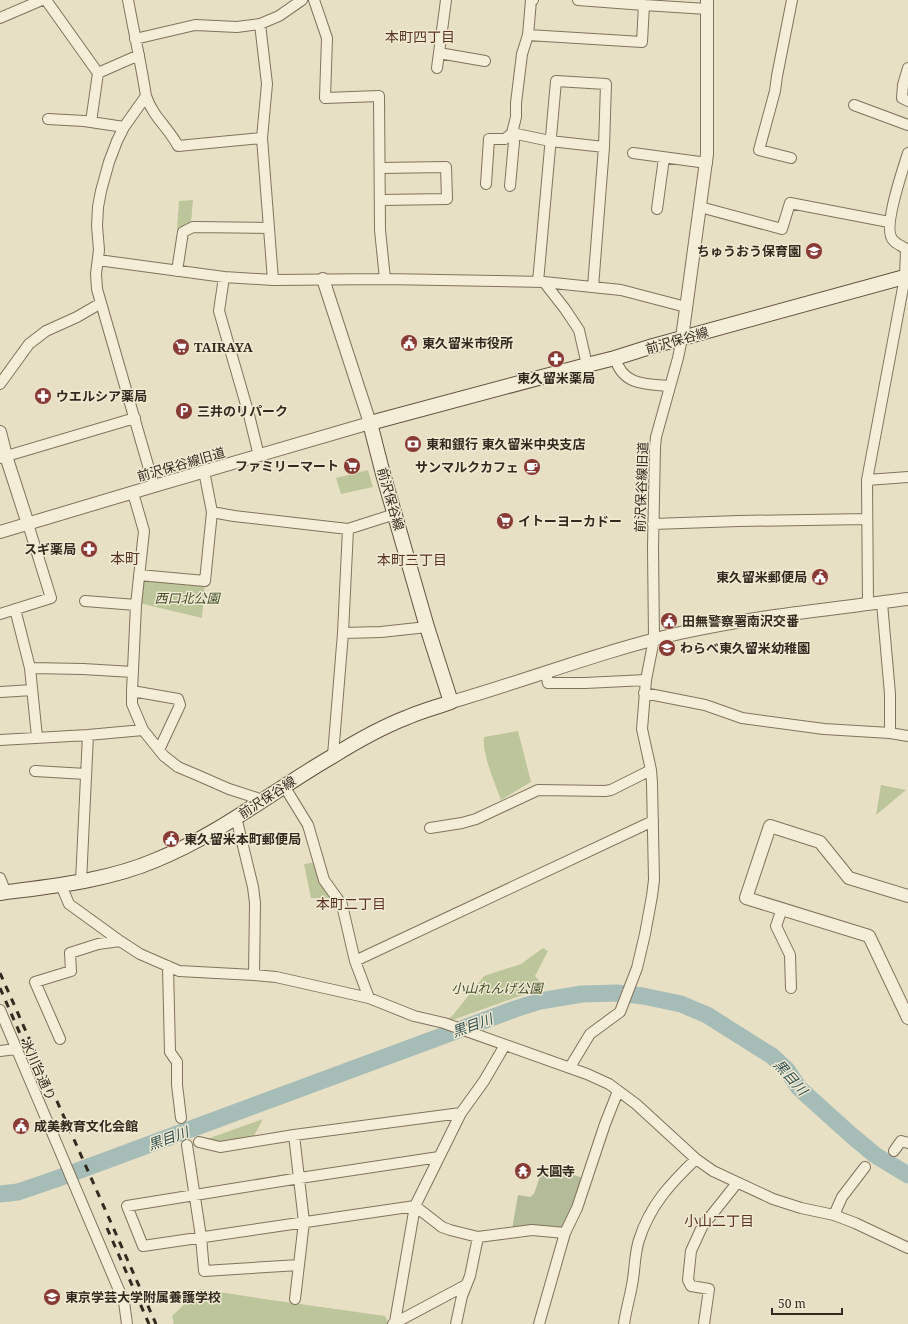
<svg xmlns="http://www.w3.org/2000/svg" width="908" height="1324" font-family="'Noto Serif','Noto Sans JP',serif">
<rect width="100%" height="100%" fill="#e8e0c5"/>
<path fill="#bdc59a" d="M 193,200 L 191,223 L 182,229 L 177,230 L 179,201 Z
M 368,470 L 373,487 L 341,494 L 336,478 Z
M 141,575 L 205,583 L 202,618 L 139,603 Z
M 518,731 L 531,782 L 501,800 C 495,783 482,755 484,737 Z
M 881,785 L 906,790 L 876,815 Z
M 317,862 L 335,898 L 311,898 L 304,864 Z
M 543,948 L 548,951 L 535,976 L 545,987 L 444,1023 L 453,1015 L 484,976 L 521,964 Z
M 263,1119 L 250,1143 L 199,1142 Z
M 200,1289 L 264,1299 L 385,1316 L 389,1324 L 174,1324 L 172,1316 Z"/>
<path fill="#b4bb98" d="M 543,1167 L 584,1178 L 564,1229 L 512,1229 L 518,1195 L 531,1197 L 532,1195 L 534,1194 Z"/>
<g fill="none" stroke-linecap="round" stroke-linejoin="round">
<path stroke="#a6bcb7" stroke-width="17" d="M 0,1194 L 18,1192 L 56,1179 L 515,1009 L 540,1001 L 582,994 L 617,993 L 643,996 L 681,1004 L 707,1015 L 772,1056 L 787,1070 L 799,1088 L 851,1135 L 875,1155 L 908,1175"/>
<g stroke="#81735d" stroke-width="12">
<path id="minor" d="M 46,0 L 98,73 L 91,122
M 128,0 C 134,32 141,64 146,96 L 124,127 L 117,141 L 109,162 L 101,191 L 98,207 L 97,226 L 99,250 L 96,274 L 97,289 L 101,303 L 154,486
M 314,0 L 327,38 L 325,98 L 379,96 L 380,230 L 385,279
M 533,0 L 531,0 L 528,35 L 522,54 L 516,103 L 516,117 L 512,133 L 550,141 L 604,147
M 578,0 L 644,5
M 0,18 L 42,0
M 260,24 L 267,84 L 262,138 L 273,280
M 528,35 L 642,42 L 644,5 L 707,9
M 135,39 L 195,25 L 237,27 L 260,24 L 279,16 L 302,0
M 439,53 L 485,61
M 437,68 L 446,0
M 908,68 L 903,85 L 902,98 L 908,101
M 98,73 L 139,55
M 146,96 C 153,117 168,127 178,146 L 262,138
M 854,105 L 908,125
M 48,119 L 84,121 L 124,127
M 633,153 L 707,163
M 791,158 L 759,150 L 775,91 L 777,76 L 792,0
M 486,184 L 489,139 L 505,139 L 512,133 L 514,142 L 510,186
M 380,200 L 447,199 L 446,167 L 380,168
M 700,207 L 782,229 L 790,203 L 889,222
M 657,209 L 664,158
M 98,260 L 224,277 L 273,280 L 385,279 L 544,282 L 621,290 L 686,307
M 177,271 L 183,232 L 193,227 L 269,228
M 224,277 L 219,311 L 249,415 L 259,456
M 538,282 L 556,81 L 606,84 L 604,147 L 593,287
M 544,282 L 565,309 L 579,330 L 587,365
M 615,358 C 623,386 646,384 670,386
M 0,384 L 29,344 L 46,331 L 77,317 L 101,303
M 0,458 L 135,418
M 867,480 L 908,477
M 133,493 L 144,531 L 136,605 L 132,691 L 132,704 L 143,730 L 164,756 L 178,767 L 197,775 L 229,789 L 263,800
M 212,512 L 234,516 L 348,529 L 395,514
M 653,524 L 739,521 L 867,519
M 139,575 L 205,581 L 212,512 L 204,471
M 85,601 L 136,605
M 882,603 L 890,694 L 890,733
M 868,604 L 867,480 L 905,277 L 906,249 C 902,246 896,244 893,240 C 882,229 903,169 908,153
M 15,609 L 30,668 L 37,737
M 0,614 L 51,598 L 28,524
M 343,633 L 381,632 L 427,627
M 30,668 L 83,669 L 133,672
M 546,673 L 548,683 L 585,683 L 646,680
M 132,691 L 178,699 L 180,705 L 159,750
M 1,692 L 32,690
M 644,693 L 705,705 L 742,718 L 824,729 L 890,733 L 908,736
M 0,740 L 88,735 L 143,730
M 333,755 L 343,633 L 348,529
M 35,771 L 86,774
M 284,786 L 308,825 L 324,880 L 342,905 L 355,961 L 369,998
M 236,817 L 253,887 L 255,903 L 254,975
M 430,828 L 462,823 L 476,819 L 538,790 L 605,791 L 611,790 L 651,770
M 0,878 L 6,893
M 81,882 L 88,735
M 61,885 L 69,904 L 120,941 L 140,954 L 179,971 L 254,975 L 276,977 L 369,998 L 414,1016 L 444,1023 L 587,1074 L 609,1084 L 636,1104 L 696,1159 L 713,1171 L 773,1199 L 801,1208 L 834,1215 L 855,1223 L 908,1248
M 782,909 L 776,926 L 790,955 L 791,988
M 355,961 L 653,821
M 168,966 L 170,1052 L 177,1062 L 177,1085 L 181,1118
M 0,1010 L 124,1302 L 127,1324
M 60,1039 L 35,982 L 71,971 L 70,953 L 98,944 L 120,941
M 0,1051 L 16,1049
M 570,1067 L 590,1034 L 620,1012 L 637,968 L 645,934 L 652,896 L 654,880 L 652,783 L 651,770 L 642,729 L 646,680 L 654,639 L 653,548 L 655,447 L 656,437 L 678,358 L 682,338
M 294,1135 L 304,1222 L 295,1299
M 199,1142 L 220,1147 L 294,1135 L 461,1113
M 187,1145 L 201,1237 L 204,1271 L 299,1265
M 894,1151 L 901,1141 L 908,1143
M 439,1157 L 300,1178 L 127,1206 L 143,1246 L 415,1206 L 442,1227 L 450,1230 L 478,1237 L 532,1230 L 565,1233
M 834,1215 L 842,1197 L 865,1167
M 395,1322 L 415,1206 L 461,1113 L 484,1081 L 505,1045
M 393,1324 L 466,1285
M 456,1324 L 462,1296 L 470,1276 L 478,1237
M 539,1324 L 565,1233 L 577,1208 L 605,1124 L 618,1091
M 624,1324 C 626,1309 631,1294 633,1279 C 635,1266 635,1252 639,1240 C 650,1205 671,1183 696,1159
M 704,1324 L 709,1289 L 691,1286 L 688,1280 L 691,1251 L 702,1227 L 737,1183"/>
</g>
<g stroke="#81735d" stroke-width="14">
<path id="tertiary" d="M 682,338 L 707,154 L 707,0
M 0,432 L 6,456 L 28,524
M 0,532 L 154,486 L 370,423 L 323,279
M 451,702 C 528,680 602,651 680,633 C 755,616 832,609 908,599
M 908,896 L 849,878 L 820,842 L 770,826 L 746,898 L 869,936 L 908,1018"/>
</g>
<g stroke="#635440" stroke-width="16">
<path id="secondary" d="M 0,893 C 53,886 107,881 156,860 C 220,834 274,790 333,756 C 357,741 382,727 408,717 C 422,711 437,707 451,702 L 427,627 L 383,474 L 370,423 L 587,365 L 615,358 L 653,346 L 908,276"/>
</g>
<use href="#minor" stroke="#f4edd7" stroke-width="10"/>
<use href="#tertiary" stroke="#f4edd7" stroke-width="12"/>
<use href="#secondary" stroke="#f4edd7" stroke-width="14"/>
<path stroke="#332a1f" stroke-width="3" stroke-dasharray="7 7" stroke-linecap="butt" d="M 0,973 L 156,1324
M 0,988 L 25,1045
M 107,1228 L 149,1324"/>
</g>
<defs>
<g id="school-disc" transform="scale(0.9)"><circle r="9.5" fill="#883a35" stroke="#f1ead3"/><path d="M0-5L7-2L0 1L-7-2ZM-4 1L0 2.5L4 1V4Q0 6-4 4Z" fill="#fff"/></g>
<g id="civic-disc" transform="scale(0.9)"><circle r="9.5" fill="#883a35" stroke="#f1ead3"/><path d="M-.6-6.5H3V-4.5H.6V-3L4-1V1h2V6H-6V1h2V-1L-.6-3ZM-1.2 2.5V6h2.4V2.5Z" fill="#fff"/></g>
<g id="supermarket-disc" transform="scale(0.9)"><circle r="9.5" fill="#883a35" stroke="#f1ead3"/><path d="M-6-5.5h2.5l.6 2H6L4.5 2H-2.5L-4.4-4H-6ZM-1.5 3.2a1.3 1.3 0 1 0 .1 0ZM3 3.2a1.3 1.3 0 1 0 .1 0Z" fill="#fff"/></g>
<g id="pharmacy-disc" transform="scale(0.9)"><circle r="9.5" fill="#883a35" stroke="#f1ead3"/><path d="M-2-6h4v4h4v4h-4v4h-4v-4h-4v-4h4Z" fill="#fff"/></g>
<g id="parking-disc" transform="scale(0.9)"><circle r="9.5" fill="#883a35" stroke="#f1ead3"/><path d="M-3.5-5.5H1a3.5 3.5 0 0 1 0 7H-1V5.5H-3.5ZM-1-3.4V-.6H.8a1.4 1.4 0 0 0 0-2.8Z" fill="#fff"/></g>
<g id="bank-disc" transform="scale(0.9)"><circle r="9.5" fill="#883a35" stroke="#f1ead3"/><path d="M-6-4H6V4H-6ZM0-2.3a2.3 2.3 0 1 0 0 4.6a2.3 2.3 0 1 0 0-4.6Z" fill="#fff"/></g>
<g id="cafe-disc" transform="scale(0.9)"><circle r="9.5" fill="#883a35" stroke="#f1ead3"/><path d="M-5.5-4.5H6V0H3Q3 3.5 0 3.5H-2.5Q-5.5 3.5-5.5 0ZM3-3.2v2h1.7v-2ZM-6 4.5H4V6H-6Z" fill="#fff"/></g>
<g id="temple-disc" transform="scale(0.9)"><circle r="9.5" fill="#883a35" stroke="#f1ead3"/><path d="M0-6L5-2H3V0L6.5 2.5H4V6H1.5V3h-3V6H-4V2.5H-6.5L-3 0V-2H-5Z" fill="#fff"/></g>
</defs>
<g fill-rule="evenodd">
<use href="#school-disc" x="814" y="251"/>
<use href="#civic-disc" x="409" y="343"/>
<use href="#supermarket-disc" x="181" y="347"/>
<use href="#pharmacy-disc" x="556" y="359"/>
<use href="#pharmacy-disc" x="43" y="396"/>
<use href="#parking-disc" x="184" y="411"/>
<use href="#bank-disc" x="413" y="444"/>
<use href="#supermarket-disc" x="352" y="466"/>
<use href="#cafe-disc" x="532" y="467"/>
<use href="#supermarket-disc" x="505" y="521"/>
<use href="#pharmacy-disc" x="89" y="549"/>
<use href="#civic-disc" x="820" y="577"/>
<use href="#civic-disc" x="669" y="621"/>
<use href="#school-disc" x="667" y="648"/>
<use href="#civic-disc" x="171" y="839"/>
<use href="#civic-disc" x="21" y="1126"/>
<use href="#temple-disc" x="523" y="1171"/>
<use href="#school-disc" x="52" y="1297"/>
</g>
<g text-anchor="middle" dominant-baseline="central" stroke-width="3" stroke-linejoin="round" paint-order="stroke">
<g font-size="13" font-weight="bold" fill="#332a1f" stroke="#f1ead3" text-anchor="start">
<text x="801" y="251" text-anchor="end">ちゅうおう保育園</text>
<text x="422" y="343">東久留米市役所</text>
<text x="194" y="347">TAIRAYA</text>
<text x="556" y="378" text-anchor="middle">東久留米薬局</text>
<text x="56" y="396">ウエルシア薬局</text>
<text x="197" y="411">三井のリパーク</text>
<text x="426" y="444">東和銀行 東久留米中央支店</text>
<text x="339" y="466" text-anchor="end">ファミリーマート</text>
<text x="519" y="467" text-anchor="end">サンマルクカフェ</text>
<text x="518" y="521">イトーヨーカドー</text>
<text x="76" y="549" text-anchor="end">スギ薬局</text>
<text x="807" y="577" text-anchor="end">東久留米郵便局</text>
<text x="682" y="621">田無警察署南沢交番</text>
<text x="680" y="648">わらべ東久留米幼稚園</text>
<text x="184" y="839">東久留米本町郵便局</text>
<text x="34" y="1126">成美教育文化会館</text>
<text x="536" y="1171">大圓寺</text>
<text x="65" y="1297">東京学芸大学附属養護学校</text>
</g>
<g font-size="13" fill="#332a1f" stroke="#f1ead3">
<text transform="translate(677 340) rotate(-16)">前沢保谷線</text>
<text transform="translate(181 464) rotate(-16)">前沢保谷線旧道</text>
<text transform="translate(641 487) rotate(-88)">前沢保谷線旧道</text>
<text transform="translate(391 499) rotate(74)">前沢保谷線</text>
<text transform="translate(267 797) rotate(-33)">前沢保谷線</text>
<text transform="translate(39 1070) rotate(66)">氷川台通り</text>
</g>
<g font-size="13" font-style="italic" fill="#414d28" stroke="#f1ead3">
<text x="187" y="598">西口北公園</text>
<text x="497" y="988">小山れんげ公園</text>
</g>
<g font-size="14" fill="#5a3324" stroke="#f1ead3">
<text x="420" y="36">本町四丁目</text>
<text x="412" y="559">本町三丁目</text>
<text x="351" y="903">本町二丁目</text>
<text x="719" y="1220">小山二丁目</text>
</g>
<g font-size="14" font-style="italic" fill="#305051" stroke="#f1ead3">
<text transform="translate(472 1025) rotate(-20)">黒目川</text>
<text transform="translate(791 1077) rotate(48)">黒目川</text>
<text transform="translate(168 1138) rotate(-20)">黒目川</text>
</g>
<g font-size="15" fill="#5a3324" stroke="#f1ead3">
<text x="125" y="558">本町</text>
</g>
</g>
<path d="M772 1308v6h70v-6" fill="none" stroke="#332a1f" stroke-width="2"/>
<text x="778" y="1308" font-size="12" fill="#332a1f" stroke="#f1ead3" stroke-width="3" paint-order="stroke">50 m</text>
</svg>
